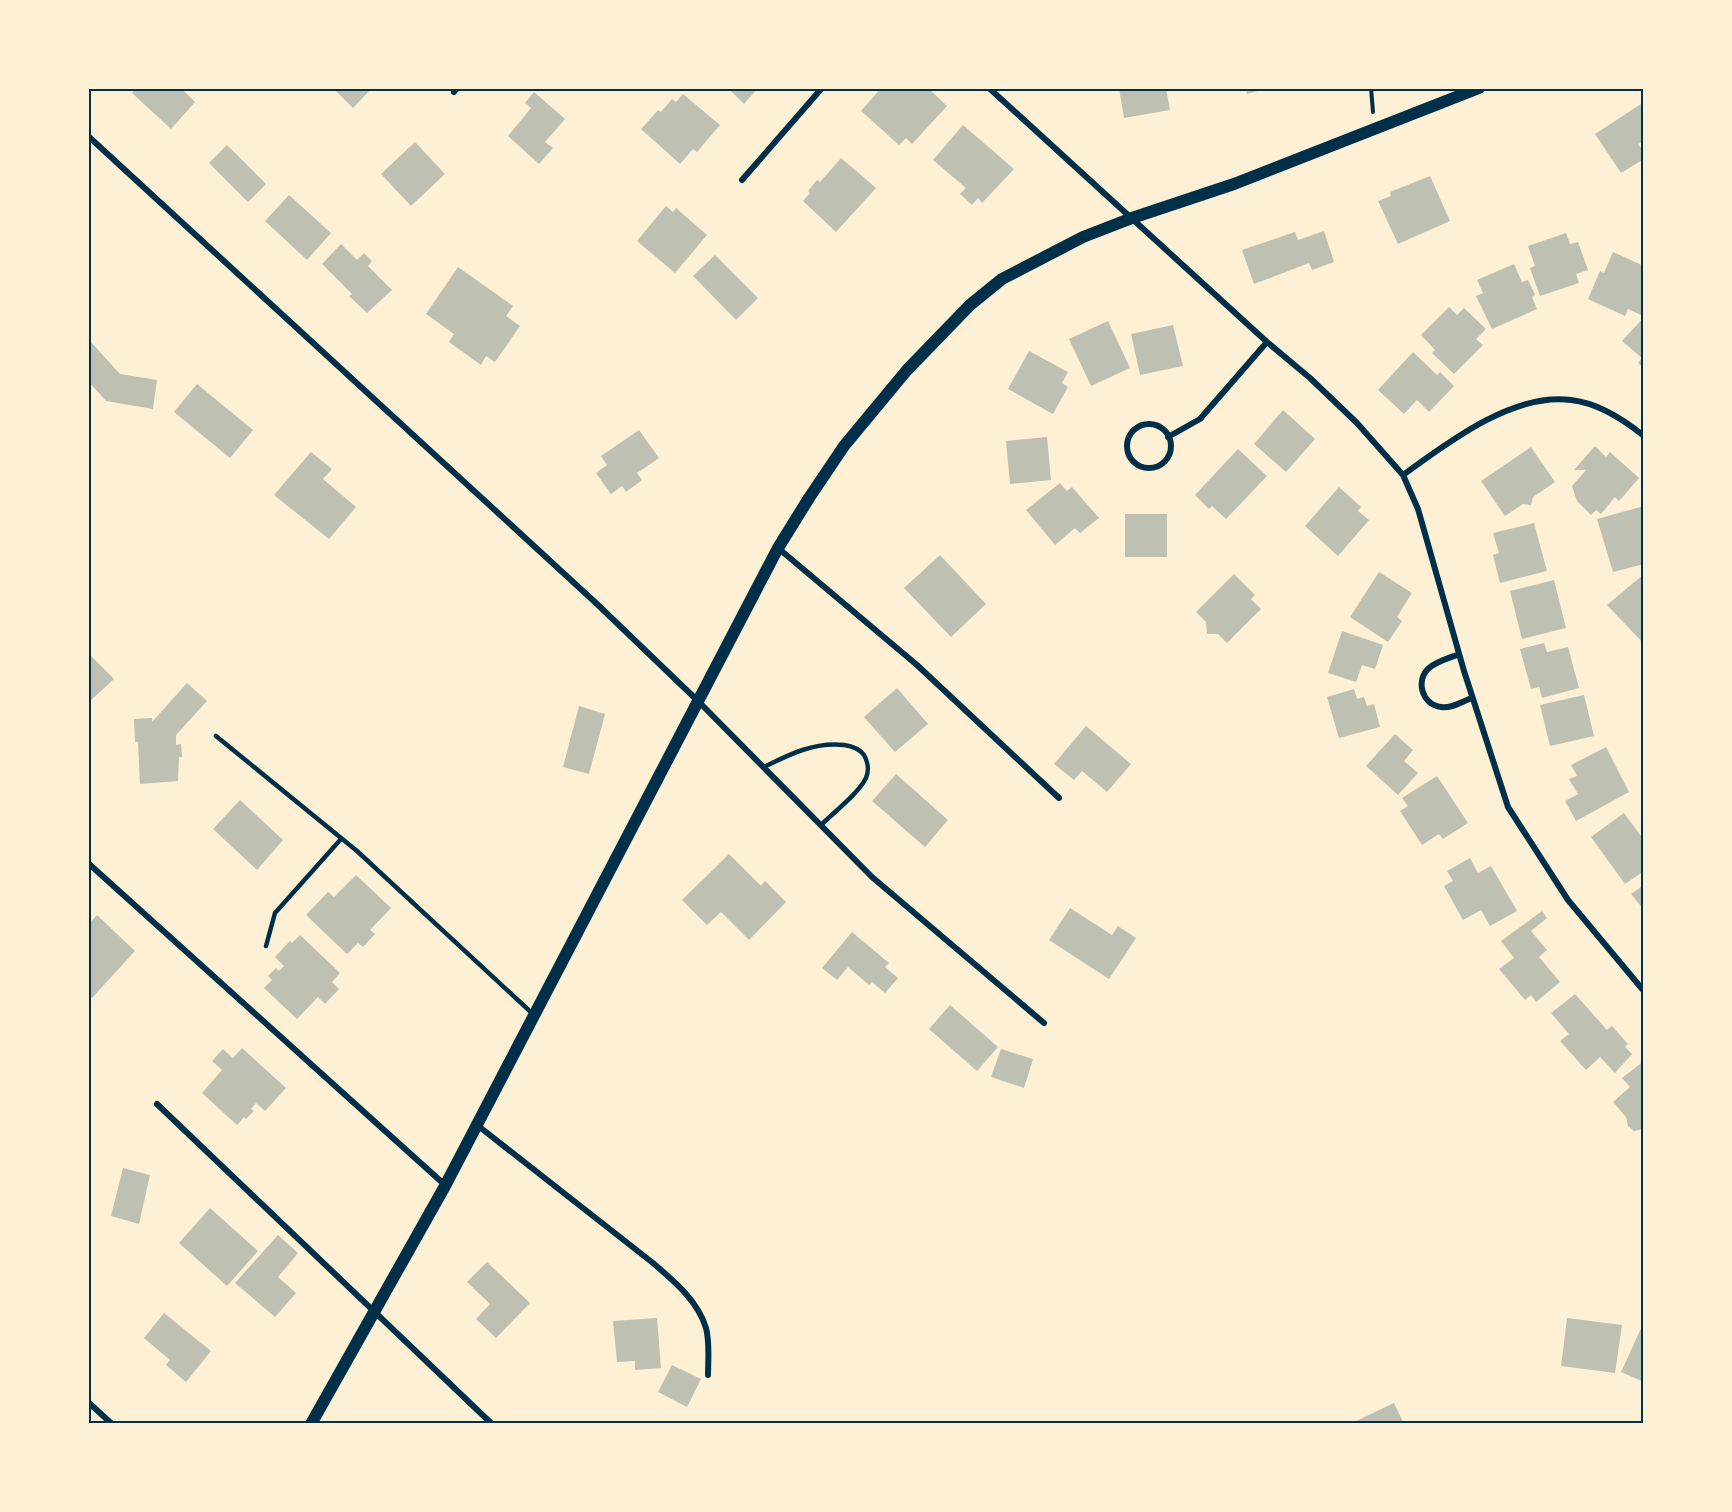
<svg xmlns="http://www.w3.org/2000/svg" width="1732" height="1512" font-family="Spectral,serif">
<rect width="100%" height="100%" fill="#fdf0d5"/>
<path fill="#bec0b2" d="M 136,88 L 181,88 L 195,102 L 171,129 L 132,93 Z
M 333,88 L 372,88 L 353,108 Z
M 728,88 L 758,88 L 744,104 Z
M 881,88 L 928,88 L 947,106 L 912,144 L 906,138 L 899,145 L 861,111 Z
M 1119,88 L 1166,88 L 1170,110 L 1124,118 Z
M 1246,88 L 1265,88 L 1265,89 L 1247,94 Z
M 534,92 L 565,119 L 545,142 L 553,148 L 539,164 L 508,136 L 531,108 L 525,103 Z
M 683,94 L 720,125 L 697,152 L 693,149 L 680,164 L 641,129 L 658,110 L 661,112 L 672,99 L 676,102 Z
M 1644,102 L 1644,141 L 1638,144 L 1644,152 L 1644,159 L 1621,173 L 1595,134 Z
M 963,125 L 1014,169 L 982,203 L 978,198 L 972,205 L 960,194 L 966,188 L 933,160 Z
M 415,142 L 445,174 L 411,206 L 381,174 Z
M 227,145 L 266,184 L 248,202 L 209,163 Z
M 841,158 L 876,188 L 836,232 L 803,201 L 810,193 L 808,191 L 817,180 L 820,182 Z
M 1430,176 L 1450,221 L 1398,244 L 1378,201 L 1391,196 L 1390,192 Z
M 289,195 L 331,233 L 307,260 L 265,221 Z
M 666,206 L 673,212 L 676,208 L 707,235 L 675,273 L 637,241 Z
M 1324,231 L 1334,262 L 1312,270 L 1309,263 L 1254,284 L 1242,250 L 1295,232 L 1298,240 Z
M 1566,233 L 1570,244 L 1578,242 L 1588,270 L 1576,274 L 1579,283 L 1540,296 L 1530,268 L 1535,266 L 1528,246 Z
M 341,244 L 357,260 L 364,253 L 372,261 L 368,266 L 392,290 L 367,313 L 349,296 L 352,294 L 322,264 Z
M 1613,252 L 1644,266 L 1644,308 L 1641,315 L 1628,309 L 1625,316 L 1588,299 L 1600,271 L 1604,273 Z
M 715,255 L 758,298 L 736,320 L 693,276 Z
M 1514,264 L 1522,282 L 1528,280 L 1535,295 L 1532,297 L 1537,309 L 1492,329 L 1476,296 L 1483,293 L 1477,280 Z
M 458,267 L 513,306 L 506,316 L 520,326 L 495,362 L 486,356 L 481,365 L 449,342 L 454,334 L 426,314 Z
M 1449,307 L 1457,315 L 1464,308 L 1486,329 L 1476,339 L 1483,345 L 1454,374 L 1432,353 L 1435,350 L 1421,335 Z
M 1644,317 L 1644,368 L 1638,363 L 1642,358 L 1622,341 Z
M 1108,321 L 1130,368 L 1091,386 L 1069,339 Z
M 1173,325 L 1183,366 L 1140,375 L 1131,334 Z
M 90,341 L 120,374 L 157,380 L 153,409 L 106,401 L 88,381 L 88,343 Z
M 1029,351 L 1068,372 L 1062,383 L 1068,387 L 1053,414 L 1008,389 Z
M 1413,352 L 1437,375 L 1440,372 L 1454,386 L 1429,412 L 1417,400 L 1404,414 L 1378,390 Z
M 197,384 L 253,430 L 230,458 L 174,412 Z
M 1283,410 L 1315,439 L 1286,472 L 1254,444 Z
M 639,430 L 659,458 L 637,473 L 642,480 L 626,492 L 622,486 L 611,494 L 596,473 L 607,465 L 601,456 Z
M 1047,437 L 1051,480 L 1010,484 L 1006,441 Z
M 1595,446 L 1606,457 L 1610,452 L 1639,478 L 1619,501 L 1615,497 L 1601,514 L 1596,510 L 1591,515 L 1577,501 L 1572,486 L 1586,470 L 1574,470 Z
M 1531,447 L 1555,482 L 1533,497 L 1531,505 L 1523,504 L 1505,516 L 1481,481 Z
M 1238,449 L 1267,476 L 1226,519 L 1212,506 L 1209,509 L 1195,495 Z
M 311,452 L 332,469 L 323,479 L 356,507 L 329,539 L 274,495 Z
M 1060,483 L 1067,491 L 1072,487 L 1099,518 L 1080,533 L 1075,528 L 1055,545 L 1026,510 Z
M 1339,487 L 1361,507 L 1358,511 L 1369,520 L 1338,556 L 1305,526 Z
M 1644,506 L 1644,564 L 1613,572 L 1597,519 Z
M 1125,514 L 1167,514 L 1167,557 L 1125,557 Z
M 1534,523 L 1547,571 L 1500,583 L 1493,555 L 1499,553 L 1493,533 Z
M 940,555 L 986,604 L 951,637 L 904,588 Z
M 1379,572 L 1412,593 L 1397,617 L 1402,621 L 1388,642 L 1350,617 Z
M 1234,574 L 1255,595 L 1251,599 L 1261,609 L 1227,643 L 1218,634 L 1207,634 L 1206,622 L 1196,612 Z
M 1644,574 L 1644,644 L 1607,605 Z
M 1554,580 L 1566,628 L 1522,639 L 1510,591 Z
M 1342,631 L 1383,645 L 1375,669 L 1362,665 L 1356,682 L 1328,673 Z
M 1544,643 L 1547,652 L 1568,647 L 1579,688 L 1542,698 L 1539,687 L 1531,689 L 1520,649 Z
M 88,653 L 114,679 L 88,703 Z
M 187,683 L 207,701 L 176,735 L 176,745 L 181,744 L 182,757 L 179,757 L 178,781 L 140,784 L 138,742 L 135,742 L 134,719 L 152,718 L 152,722 Z
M 897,688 L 928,724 L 895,752 L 864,717 Z
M 1354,689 L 1357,699 L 1364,697 L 1367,706 L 1374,704 L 1380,727 L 1339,738 L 1327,697 Z
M 1584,695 L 1594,736 L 1550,746 L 1540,705 Z
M 579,706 L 605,714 L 589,774 L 563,767 Z
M 1086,726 L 1131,764 L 1107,792 L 1082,771 L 1074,780 L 1054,764 Z
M 1395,734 L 1413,750 L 1404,761 L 1418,773 L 1398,795 L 1366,766 Z
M 1606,747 L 1629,792 L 1576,821 L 1565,801 L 1578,794 L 1569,779 L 1577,776 L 1571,765 Z
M 896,774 L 948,820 L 925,847 L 872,801 Z
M 1437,776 L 1468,823 L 1443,839 L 1439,834 L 1422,845 L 1400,811 L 1408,806 L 1402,798 Z
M 240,800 L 283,840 L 257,870 L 213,829 Z
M 1624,813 L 1644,840 L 1644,871 L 1625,884 L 1591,837 Z
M 729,854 L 761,886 L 765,881 L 786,902 L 749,940 L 721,912 L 707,925 L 682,900 Z
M 1470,858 L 1478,873 L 1491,866 L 1517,911 L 1490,926 L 1481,910 L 1463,920 L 1444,886 L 1453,881 L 1447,871 Z
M 356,875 L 391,908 L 370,930 L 375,934 L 363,947 L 358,943 L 347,954 L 306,915 L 328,892 L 334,897 Z
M 1644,885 L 1644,910 L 1631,894 Z
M 1070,908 L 1112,935 L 1118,926 L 1136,938 L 1109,979 L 1049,940 Z
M 1542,911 L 1547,918 L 1531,931 L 1547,950 L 1539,957 L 1560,982 L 1536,1002 L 1531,995 L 1525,1000 L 1499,969 L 1514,958 L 1501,941 Z
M 97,915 L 135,951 L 92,998 L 88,995 L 88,925 Z
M 852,932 L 889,963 L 885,967 L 898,978 L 885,993 L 872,982 L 869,985 L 848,967 L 837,980 L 822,968 Z
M 300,935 L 340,973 L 332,982 L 339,989 L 325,1004 L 318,997 L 297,1019 L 264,988 L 272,980 L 268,976 L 276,968 L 279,971 L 284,966 L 275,957 L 290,941 L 292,943 Z
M 1575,994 L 1607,1030 L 1612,1026 L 1628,1044 L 1625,1047 L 1632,1054 L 1615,1073 L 1600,1057 L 1586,1070 L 1560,1041 L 1569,1034 L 1551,1013 Z
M 950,1005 L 998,1047 L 977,1071 L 929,1029 Z
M 242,1048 L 286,1088 L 265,1111 L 256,1103 L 251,1109 L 254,1111 L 246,1119 L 244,1117 L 237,1125 L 202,1093 L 222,1070 L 212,1061 L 223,1049 L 233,1058 Z
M 1001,1049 L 1033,1059 L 1024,1088 L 991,1077 Z
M 1644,1061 L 1644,1126 L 1639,1130 L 1634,1131 L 1628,1126 L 1626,1117 L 1613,1102 L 1630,1087 L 1622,1078 Z
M 123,1168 L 150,1175 L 139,1224 L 111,1216 Z
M 210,1208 L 258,1251 L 227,1286 L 179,1243 Z
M 278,1235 L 298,1253 L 278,1277 L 296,1293 L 275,1317 L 235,1283 Z
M 487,1262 L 530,1303 L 496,1338 L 476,1319 L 490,1304 L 467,1282 Z
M 164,1313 L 211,1351 L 186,1382 L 166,1365 L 170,1360 L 144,1338 Z
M 657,1318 L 661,1368 L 635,1370 L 635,1361 L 617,1362 L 613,1321 Z
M 1567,1318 L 1622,1325 L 1615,1373 L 1561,1366 Z
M 1644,1322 L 1644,1382 L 1621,1372 Z
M 672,1365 L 701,1379 L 687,1407 L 658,1392 Z
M 1394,1403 L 1404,1424 L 1350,1424 Z"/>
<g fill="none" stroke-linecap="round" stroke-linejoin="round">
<path stroke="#003049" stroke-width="4" d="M 1371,88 L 1373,112"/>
<path stroke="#003049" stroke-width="4.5" d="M 216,736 L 357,851 L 534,1015
M 764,767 C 790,754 814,742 844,745 C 851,746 859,748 864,755 C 868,762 869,771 866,778 C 858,794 834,812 821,825
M 266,946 L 275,913 L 341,839"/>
<path stroke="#003049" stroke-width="6" d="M 989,88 L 1267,342 L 1310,378 L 1357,423 L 1403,475 L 1418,509 L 1464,671 L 1508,807 L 1568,900 L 1643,990
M 454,92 L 457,88
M 88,136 L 597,604 L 699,702 L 872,877 L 1044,1023
M 742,180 L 822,88
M1127 446a22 22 0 1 1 44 0a22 22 0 1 1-44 0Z
M 1168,437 L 1200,419 L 1267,342
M 1403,475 C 1447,443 1513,392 1571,400 C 1598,403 1623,419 1644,436
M 778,548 L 917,665 L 1059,798
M 1459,654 C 1450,658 1437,661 1429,668 C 1415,680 1422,705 1441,707 C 1451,709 1463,701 1472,698
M 88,863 L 445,1185
M 157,1104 L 492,1424
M 477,1125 L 653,1263 C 674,1281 698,1301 706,1328 C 710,1343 708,1360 708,1375
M 88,1402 L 112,1424"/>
<path stroke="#003049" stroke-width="12" d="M 311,1424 L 445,1186 L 778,548 L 809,498 L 844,446 L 907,370 L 970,305 L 1002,279 L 1083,237 L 1132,218 L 1234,184 L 1479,88"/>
</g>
<rect width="1732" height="1512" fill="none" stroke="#fdf0d5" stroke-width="180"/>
<rect x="90" y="90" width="1552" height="1332" fill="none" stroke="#003049" stroke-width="2"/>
</svg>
